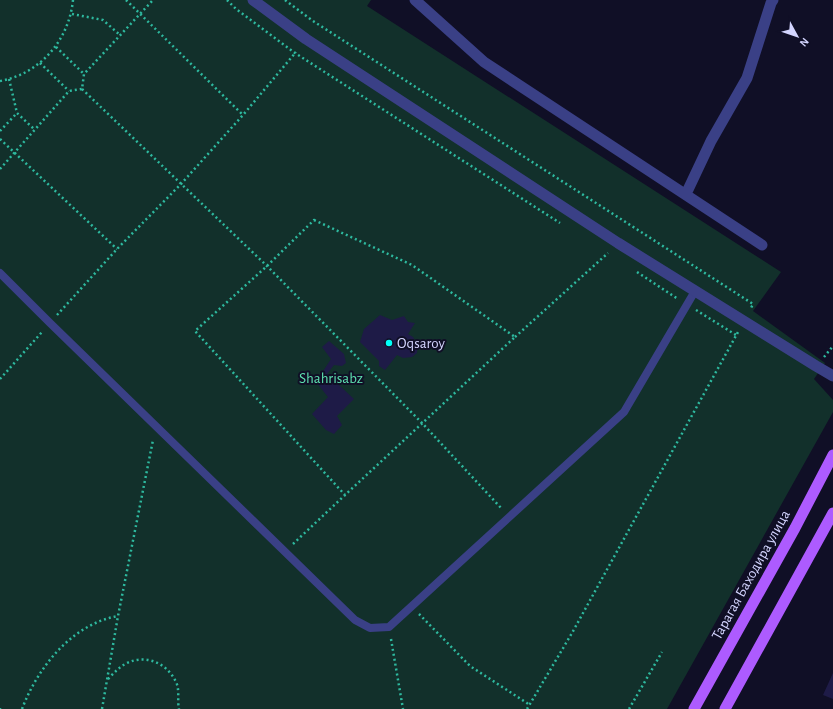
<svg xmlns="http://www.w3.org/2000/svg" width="833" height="709" font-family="'Alegreya Sans',sans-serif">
<rect width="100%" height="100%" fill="#100f26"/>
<path fill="#12302b" d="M 0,0 L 371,0 L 367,6 L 781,272 L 753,311 L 825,363 L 814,379 L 833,400 L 833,412 L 667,709 L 0,709 Z"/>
<path fill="#1e1b47" d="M 380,315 L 392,320 L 404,316 L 408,322 L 415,323 L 408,334 L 413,337 L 418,345 L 417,353 L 412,357 L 403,358 L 397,355 L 385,370 L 379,366 L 379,361 L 360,342 L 364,329 Z
M 329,341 L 344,354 L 346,363 L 342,366 L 334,365 L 327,374 L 354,399 L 337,416 L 342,425 L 334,434 L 326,430 L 312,414 L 328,397 L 316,382 L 331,359 L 322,347 Z
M 833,673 L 833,699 L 823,695 Z"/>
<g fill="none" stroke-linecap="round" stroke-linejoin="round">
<path stroke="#2eb99f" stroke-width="2.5" stroke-dasharray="2 3" stroke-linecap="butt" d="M 126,0 L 243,115
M 227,0 L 236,9 L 295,53 L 560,223
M 285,0 L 313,21 L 753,304 L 750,310
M 72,14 L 103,20 L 120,35
M 56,47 L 84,74
M 40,63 L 69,91
M 9,79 L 17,113 L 35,130
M 0,81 C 40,74 69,40 73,0
M 82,89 L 267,266 L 422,423 L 502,509
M 0,131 L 17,113
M 0,139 L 117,249
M 0,169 L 69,91 L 82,89 L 84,74 L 153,0
M 314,220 L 412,265 L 515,337 L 345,495 L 195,331 L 267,266 Z
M 637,272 L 678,299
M 696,310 L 736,335
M 57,315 L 117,249 L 181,184 L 243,115 L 296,52
M 515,337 L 608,253
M 824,357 L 833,346
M 0,379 L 42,332
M 293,544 L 345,495
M 419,614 L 470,666 L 530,705
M 391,639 L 403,709
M 108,679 C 114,673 119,667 127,663 C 146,654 167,663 176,682 C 180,690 177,700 179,709
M 0,708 L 0,709
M 22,709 C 38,667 72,624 118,616
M 102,709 L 118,616 L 153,440
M 527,709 L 572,633 L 738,332
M 629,709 L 662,652"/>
<path stroke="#3a4086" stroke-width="8" d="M 0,273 L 50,323 L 355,620 L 370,628 L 389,627 L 624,412 L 695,291"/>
<path stroke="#3a4086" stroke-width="11" d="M 253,0 L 306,39 L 618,243 L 816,366 L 833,376
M 415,0 L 484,62 L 762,245
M 686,194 L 711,141 L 747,78 L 771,3 L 773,0"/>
<path stroke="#ad5bff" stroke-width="11" d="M 694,709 L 795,528 L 833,455
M 725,709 L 833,513"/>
</g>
<circle fill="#00fff9" stroke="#100f26" stroke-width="1.5" cx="389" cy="343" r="4"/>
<g text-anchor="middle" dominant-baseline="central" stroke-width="4" stroke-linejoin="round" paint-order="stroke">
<g font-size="15" fill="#d4d5ff" stroke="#100f26" text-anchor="start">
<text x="397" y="343">Oqsaroy</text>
</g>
<g font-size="15" fill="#5ee1b0" stroke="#100f26">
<text x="331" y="378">Shahrisabz</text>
</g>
<g font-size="15" fill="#d4d5ff" stroke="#100f26">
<text transform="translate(751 575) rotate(-61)">Тарагая Баходира улица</text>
</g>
</g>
<g transform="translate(797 36) rotate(130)" stroke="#100f26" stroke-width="3" paint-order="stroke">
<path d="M0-3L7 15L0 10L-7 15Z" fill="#d4d5ff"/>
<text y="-6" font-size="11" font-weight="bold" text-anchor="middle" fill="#d4d5ff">N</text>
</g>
</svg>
